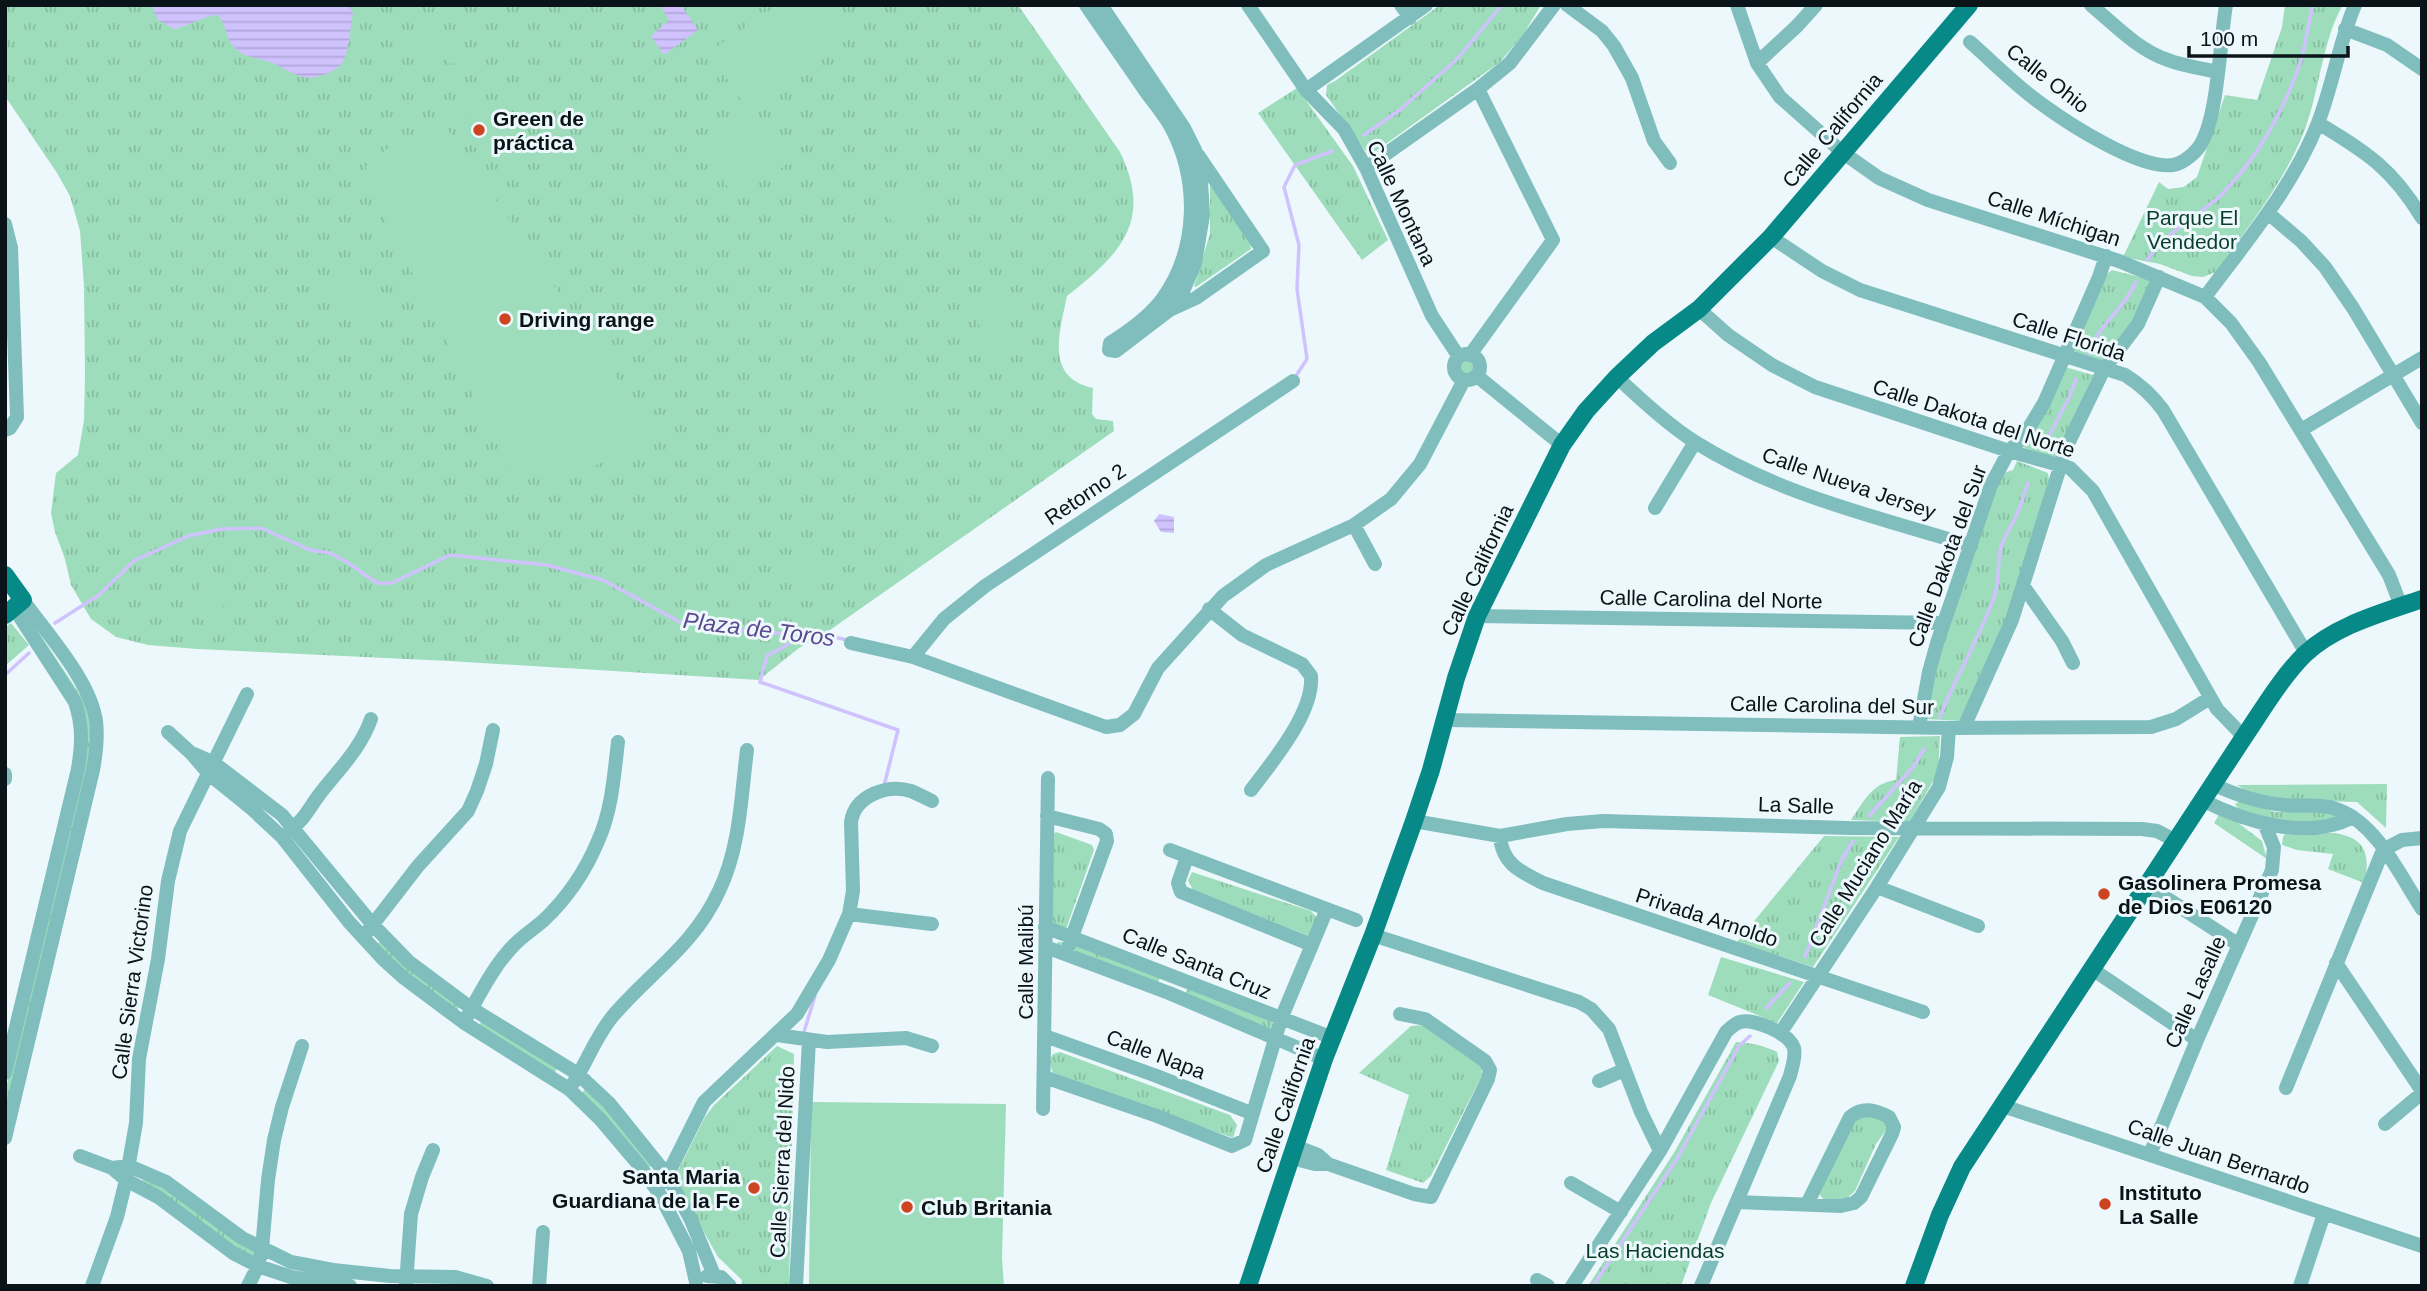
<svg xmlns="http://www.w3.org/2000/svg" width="2427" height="1291" font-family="Arial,sans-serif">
<defs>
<pattern id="grass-tufts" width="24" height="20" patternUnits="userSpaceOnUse" patternTransform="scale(1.75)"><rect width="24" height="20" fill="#9eddbb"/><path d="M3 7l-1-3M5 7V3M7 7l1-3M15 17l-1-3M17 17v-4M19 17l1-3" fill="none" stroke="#87bda0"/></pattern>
<pattern id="water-rules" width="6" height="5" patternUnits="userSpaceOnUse" patternTransform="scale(1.75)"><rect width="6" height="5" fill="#cfc2fd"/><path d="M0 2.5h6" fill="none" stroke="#b0a6d8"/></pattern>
</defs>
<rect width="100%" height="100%" fill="#edf8fd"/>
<path fill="url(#grass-tufts)" d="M 5,5 L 1018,5 L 1120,152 C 1154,222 1119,255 1067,296 C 1060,331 1044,378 1093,388 L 1092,414 L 1096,419 L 1113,421 L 1114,431 L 830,630 L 799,648 L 759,680 L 449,661 L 197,649 L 148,645 L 116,637 L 91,619 L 71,585 L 65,559 L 55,532 L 51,513 L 56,473 L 78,455 L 84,420 L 85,375 L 84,286 L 80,231 L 70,196 L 57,173 L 5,96 Z
M 1440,5 L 1541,5 L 1523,35 L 1500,62 L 1369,156 L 1326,95 L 1327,85 L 1335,81 Z
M 2285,5 L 2343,5 C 2323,38 2319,92 2305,129 C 2285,182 2248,226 2216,272 L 2203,277 L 2192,276 L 2160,264 L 2123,257 L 2159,182 L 2168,189 L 2184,187 L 2197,177 L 2225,95 L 2257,100 L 2282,27 Z
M 1297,88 L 1353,166 L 1388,240 L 1362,260 L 1258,113 Z
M 1210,184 L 1249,235 L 1251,249 L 1196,287 L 1194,286 L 1210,234 Z
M 2112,270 L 2152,280 L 2144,305 L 2101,362 L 2072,352 L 2102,278 Z
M1459 367a9 9 0 1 1 18 0a9 9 0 1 1-18 0Z
M 2065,367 L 2093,375 L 2055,459 L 2023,447 L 2050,401 Z
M 2017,461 L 2048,473 L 2049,480 L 2000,645 L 1961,721 L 1926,719 L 1927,684 L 1993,489 L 2004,473 L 2013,470 Z
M 24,610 L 83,699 C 90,718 92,736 90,756 L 5,1118 L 5,1093 L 86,734 Z
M 11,623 L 29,645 L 5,666 L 5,627 Z
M 1940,736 L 1938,773 L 1909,822 L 1851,820 C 1864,801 1872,783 1896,780 L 1900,737 Z
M 2387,784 L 2386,828 L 2357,802 L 2261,800 L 2237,785 Z
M 2240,801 L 2276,812 L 2306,810 L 2339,812 L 2338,818 L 2329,822 C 2304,821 2249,828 2235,804 Z
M 2220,813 L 2229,816 L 2262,841 L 2267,859 L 2214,823 Z
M 2287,831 C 2329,834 2379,824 2364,883 L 2328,869 L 2333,854 L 2297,850 L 2282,845 L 2283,837 Z
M 1056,832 L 1092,845 L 1094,850 L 1065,932 L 1052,925 L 1052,835 Z
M 1824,836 L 1899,837 L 1813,967 L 1737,942 Z
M 1192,872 L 1311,911 L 1317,918 L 1309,936 L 1193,890 L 1188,880 Z
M 381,941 L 460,1006 L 456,1012 L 375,945 Z
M 1058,942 L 1068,943 L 1160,978 L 1156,988 L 1055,947 Z
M 1721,957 L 1804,982 L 1777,1023 L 1708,995 Z
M 1187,989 L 1273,1021 L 1270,1031 L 1184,998 Z
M 482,1020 L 559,1066 L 553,1075 L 478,1028 Z
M 1425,1025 L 1481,1064 L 1482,1075 L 1431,1176 L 1423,1183 L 1386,1170 L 1409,1095 L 1359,1073 L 1411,1026 Z
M 1736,1042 C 1751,1043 1763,1045 1777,1052 L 1779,1061 L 1711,1203 L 1681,1286 L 1588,1286 L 1675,1151 Z
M 777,1046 L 794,1054 L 789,1286 L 741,1286 L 742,1280 L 718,1257 L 674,1179 L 705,1117 L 714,1105 Z
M 1060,1052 L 1230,1115 L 1237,1125 L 1233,1138 L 1053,1073 L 1049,1061 L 1053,1054 Z
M 585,1089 L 611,1113 L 653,1163 L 648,1170 L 580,1095 Z
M 1860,1113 L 1886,1121 L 1887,1129 L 1876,1144 L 1855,1191 L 1846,1199 L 1824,1200 L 1816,1190 Z
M 149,1176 L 257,1249 L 254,1257 L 232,1246 L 144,1185 L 143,1180 Z"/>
<path fill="#9eddbb" d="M 712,5 L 764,5 L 729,30 Z
M 778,5 L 822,5 L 843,35 L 744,104 L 709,52 Z
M 427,25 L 456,41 L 460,52 L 456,63 L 450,64 L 438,52 L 420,58 L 413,55 L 408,47 L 412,34 Z
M 474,104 L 482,106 L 500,134 L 501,141 L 492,152 L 481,153 L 454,125 L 455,118 L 465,113 Z
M 753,116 L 787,164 L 736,199 L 702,150 Z
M 433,126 L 446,127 L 639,410 L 652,436 L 570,479 L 557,480 L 509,468 L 367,182 L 366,166 L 391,146 Z
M 900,190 L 922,195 L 928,205 C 925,222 914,226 899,230 C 885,220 885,198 900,190 Z
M 338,278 C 344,279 351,278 357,280 C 364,281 373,301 377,308 L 372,316 L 367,318 L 361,316 C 356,301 344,301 331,296 L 327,290 L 332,281 Z
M 994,298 L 1004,304 L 1004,319 L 1017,334 C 1014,349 1009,354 993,353 C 983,341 981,326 973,313 L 981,300 Z
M 895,373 L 913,391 C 905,410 885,411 872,395 L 872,388 L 888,374 Z
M 806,561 L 813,563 C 824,579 827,605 799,600 L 794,593 L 800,580 L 797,569 Z
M 213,569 L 217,577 L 224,578 C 232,595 223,610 210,621 L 202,620 L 191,609 C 200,596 199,578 213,569 Z
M 811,1102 L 1006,1104 L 1002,1258 L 1004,1286 L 809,1286 Z"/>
<path fill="url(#water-rules)" d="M 151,5 L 348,5 L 353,13 C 350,27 350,43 345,57 C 343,64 337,69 330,72 C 306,84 297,75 275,64 C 260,57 246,59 235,48 C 225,38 227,25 218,15 C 202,16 190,26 174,29 L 158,20 Z
M 660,5 L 681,5 L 698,30 L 664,55 L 651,36 L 669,20 Z
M 1159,514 L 1174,517 L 1174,533 L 1161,532 L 1154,521 Z"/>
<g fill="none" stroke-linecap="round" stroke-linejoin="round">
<path stroke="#cfc2fd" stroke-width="3.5" d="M 1364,135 L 1401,109 L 1458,58 L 1502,5
M 2147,260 C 2166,232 2196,218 2220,196 C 2257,159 2283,112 2300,63 C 2306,45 2308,24 2313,5
M 2089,354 C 2097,325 2124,310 2136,282
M 1294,379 L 1307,359 L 1297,289 L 1299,245 L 1284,187 L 1295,165 L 1332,151
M 2042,449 L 2070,396 L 2076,379
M 55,623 L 99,595 L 134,561 L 151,553 L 188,536 L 222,529 L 261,528 L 310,550 L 330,553 L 347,562 L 377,583 L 392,583 L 450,555 L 547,565 L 603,580 L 680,622 L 759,632 L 830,636 L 847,640
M 803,636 L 767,656 L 760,682 L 898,730 L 884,786
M 5,675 L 29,653
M 1940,717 C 1956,674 1981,637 1995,594 C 2000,578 1997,562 2001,547 C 2004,536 2011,528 2015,518 C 2021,506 2024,494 2028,483
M 1869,816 L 1914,766 L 1924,749
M 1805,957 L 1842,859 L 1853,841
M 1766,1008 L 1790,983
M 803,1035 L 815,996
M 1593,1286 L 1678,1157 L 1739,1046 L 1750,1036"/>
<path stroke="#80bebd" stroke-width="14" d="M 1086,5 C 1105,33 1125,61 1144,89 C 1153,102 1165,115 1172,129 C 1199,181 1198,249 1163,298 C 1150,316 1129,331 1110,343 L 1109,350 L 1116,351 L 1171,309 L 1181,296 L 1195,263 L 1203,215 L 1201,182 L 1195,150 L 1184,128 L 1101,5
M 1248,5 L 1306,90 L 1344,129 L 1366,168 L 1432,316 L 1459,357
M 1401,5 L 1410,18
M 1567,5 L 1602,31 L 1614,46 L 1632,78 L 1654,141 L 1670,163
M 1737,5 L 1757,63 L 1780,97 L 1842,152 L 1879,178 L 1928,200 L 2119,261 L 2205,297 L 2231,323 L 2259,362 L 2389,575 L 2401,606
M 2091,5 C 2115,25 2138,50 2168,60 C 2183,66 2201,68 2217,72
M 2345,29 L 2387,45 L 2422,69
M 1970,42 C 1994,63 2017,87 2043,105 C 2069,124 2140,170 2173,165 C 2184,163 2197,152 2202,142 C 2218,112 2220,42 2226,5
M 1757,63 L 1797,26 L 1816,5
M 1306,90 L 1426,5
M 2318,123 C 2366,152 2392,168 2422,218
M 1366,168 L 1478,89 L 1510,63 L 1554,5
M 2268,213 L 2301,241 L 2325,267 L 2353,308 L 2422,423
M 5,224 L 11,248 L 17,417 L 10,428 L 5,430
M 1771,237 L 1822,271 L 1860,290 L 2125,375 C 2141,385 2152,395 2163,410 L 2306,653
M 2205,297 C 2246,242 2293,187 2318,123 C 2333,84 2339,43 2355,5
M 1172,309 L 1196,298 L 1263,251 L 1198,155
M 1699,309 L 1728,335 L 1772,365 L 1815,387 L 2009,451 L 2070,468 L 2093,491 L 2217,709 L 2244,737
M1454 367a13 13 0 1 1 26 0a13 13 0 1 1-26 0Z
M 1470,355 L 1553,240 L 1478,89
M 1477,376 L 1562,445
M 1617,377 C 1642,401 1667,424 1695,442 C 1779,495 1878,517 1971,546
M 2301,430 L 2422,358
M 1655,508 L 1695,442
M 1354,525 L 1375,564
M 2024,587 L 2062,641 L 2073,663
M 1209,609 L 1242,635 L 1302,664 L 1311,676 C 1314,713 1272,762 1251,790
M 1477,616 L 1943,623
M 851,643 L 913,657 L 1106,727 L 1120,725 L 1134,714 L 1158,668 L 1223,596 L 1266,565 L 1354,525 L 1391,499 L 1420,464 L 1464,380
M 913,657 L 944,619 L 985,586 L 1293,381
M 1446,720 L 1949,728 L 2151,727 L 2176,719 L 2210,698
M 1919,727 L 1929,672 L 1937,643 L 1991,485 L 2009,451 L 2024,436 L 2044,403 L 2099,277 L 2106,256
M 1964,727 L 2012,620 L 2066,448 L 2104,369 L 2138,324 L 2159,277
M 168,732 L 191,753 L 209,774 L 251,808 L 282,837 L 349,922 L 383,959 L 404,978 L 463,1022 L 569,1089 L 600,1119 L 639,1165 L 659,1193 L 689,1251 L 696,1282
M 194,754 L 214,763 L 282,815 L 373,925 L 408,961 L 471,1008 L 578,1074 L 609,1103 L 667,1175 L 691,1220 L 714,1275
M 5,774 L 5,779
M 2212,784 C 2236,795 2259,803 2285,805 C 2303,807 2322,803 2339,810 C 2378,825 2400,876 2422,909
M 2202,800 C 2245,822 2308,841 2353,817
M 1047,816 L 1099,829 L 1106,834 L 1107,841 L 1069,945
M 1414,821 L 1500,836 L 1567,824 L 1603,821 L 1849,828 L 2142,829 L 2157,831 L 2176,841
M 288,832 C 305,819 307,811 319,795 C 338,770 360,750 371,719
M 1500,836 C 1502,864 1521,872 1543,883 L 1923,1012
M 1170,850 L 1356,920
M 2383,850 L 2402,840 L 2422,838
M 1187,857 L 1178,883 L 1181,892 L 1312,945
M 2146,885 L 2239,945
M 1877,887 L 1978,926
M 849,914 L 932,924
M 1045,927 L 1333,1038
M 367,932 L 418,866 L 468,811 L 477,791 L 486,764 L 493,730
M 1373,935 L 1579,1002 L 1591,1009 L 1609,1029 L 1641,1112 L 1660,1151
M 1046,947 L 1169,993 L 1324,1059
M 2336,963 L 2422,1091
M 2092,969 L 2197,1040
M 468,1015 C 482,990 495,964 515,944 C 524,935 535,928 544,920 C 567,898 586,870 598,841 C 612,810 614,775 618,742
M 1781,1032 L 1877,887 L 1939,787 L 1947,757 L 1949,728
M 777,1035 L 827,1042 L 906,1038 L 932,1046
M 1045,1036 L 1154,1075 L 1251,1113
M 5,1073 L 78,769 C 82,744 83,726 75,702 L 14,608
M 1044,1077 L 1157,1116 L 1232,1146 L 1245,1140 L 1281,1019 L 1327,909
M 1599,1081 L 1624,1070
M 574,1082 C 587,1061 596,1037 612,1017 C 649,973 694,946 719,891 C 740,848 741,797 747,750
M 2286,1088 L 2383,850
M 2003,1106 L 2422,1246
M 1043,1109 L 1048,778
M 2385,1124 L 2422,1093
M 5,1138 L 93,770 C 96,754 98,738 96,721 C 90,680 47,634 23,600
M 1295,1146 L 1318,1155 L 1328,1164 L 1414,1194 L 1431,1197 L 1488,1079 L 1490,1070 L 1485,1061 L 1425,1019 L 1400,1014
M 2150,1154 L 2197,1040 L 2272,870 L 2274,847 L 2264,823
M 80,1156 L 112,1168 L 126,1180 L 158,1197 L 233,1253 L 258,1266 L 291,1277 L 350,1286
M 1291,1158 L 1315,1164 L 1327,1164
M 112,1168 L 129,1166 L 166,1182 L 242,1238 L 291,1262 L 333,1270 L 390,1276 L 455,1277 L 487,1286
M 664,1182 L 704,1102 L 797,1014 L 829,960 L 849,914 L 853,891 L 851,822 C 855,795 888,784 911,791 C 918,794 926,798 932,801
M 1571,1183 L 1621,1212
M 1737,1202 L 1841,1206 L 1854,1203 L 1861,1197 L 1892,1134 L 1894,1127 L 1889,1117 C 1875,1110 1863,1106 1850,1117 L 1807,1204
M 707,1276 L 721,1277 L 730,1286
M 1537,1280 L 1548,1286
M 406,1284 L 411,1214 L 422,1177 L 433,1150
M 92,1286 L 117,1217 L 126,1180 L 136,1123 L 139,1059 L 158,959 L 168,881 L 180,831 L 247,694
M 248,1286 L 258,1266 L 262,1249 L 268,1180 L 274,1140 L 282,1107 L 302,1046
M 539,1286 L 543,1232
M 796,1286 L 809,1040
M 1572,1286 L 1660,1151 L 1726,1032 C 1730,1028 1734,1024 1740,1022 C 1754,1018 1789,1033 1794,1048 C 1796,1057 1792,1067 1790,1076 L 1701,1286
M 2300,1286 L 2324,1214"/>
<path stroke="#078988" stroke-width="18" d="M 5,575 L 23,600 L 5,615
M 1248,1286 L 1324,1059 L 1373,935 L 1414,821 L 1431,770 L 1456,678 L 1477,616 L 1562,445 L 1586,411 L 1617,377 L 1653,343 L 1699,309 L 1771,237 L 1969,5
M 1914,1286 L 1940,1215 L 1962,1167 L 2244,737 C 2263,709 2281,678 2305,654 C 2336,625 2382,613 2422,599"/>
</g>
<g fill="#cd4421" stroke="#edf8fd" stroke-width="2.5">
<circle cx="479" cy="130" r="7"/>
<circle cx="505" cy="319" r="7"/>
<circle cx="2104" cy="894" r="7"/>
<circle cx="754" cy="1188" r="7"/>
<circle cx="2105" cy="1204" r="7"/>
<circle cx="907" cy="1207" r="7"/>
</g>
<g text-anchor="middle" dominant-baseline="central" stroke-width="6" stroke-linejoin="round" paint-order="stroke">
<g font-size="21" fill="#0a1418" stroke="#edf8fd">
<text transform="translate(2048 78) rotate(38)">Calle Ohio</text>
<text transform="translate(1832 130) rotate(-50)">Calle California</text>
<text transform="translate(1402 203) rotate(65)">Calle Montana</text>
<text transform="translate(2054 218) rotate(18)">Calle Míchigan</text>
<text transform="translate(2069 336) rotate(18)">Calle Florida</text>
<text transform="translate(1974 418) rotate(18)">Calle Dakota del Norte</text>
<text transform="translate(1849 483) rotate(19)">Calle Nueva Jersey</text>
<text transform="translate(1085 494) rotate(-34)">Retorno 2</text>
<text transform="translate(1947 556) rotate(-70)">Calle Dakota del Sur</text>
<text transform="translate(1477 570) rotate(-65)">Calle California</text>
<text transform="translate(1711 599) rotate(1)">Calle Carolina del Norte</text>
<text transform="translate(1832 705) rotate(1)">Calle Carolina del Sur</text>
<text transform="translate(1796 805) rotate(2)">La Salle</text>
<text transform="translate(1865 863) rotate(-58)">Calle Muciano María</text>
<text transform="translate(1707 917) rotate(18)">Privada Arnoldo</text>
<text transform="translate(1025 962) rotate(-90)">Calle Malibú</text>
<text transform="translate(1197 963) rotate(22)">Calle Santa Cruz</text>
<text transform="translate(132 982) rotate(-82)">Calle Sierra Victorino</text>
<text transform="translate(2195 992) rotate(-66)">Calle Lasalle</text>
<text transform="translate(1156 1054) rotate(21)">Calle Napa</text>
<text transform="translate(1285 1105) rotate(-71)">Calle California</text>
<text transform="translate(2219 1156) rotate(19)">Calle Juan Bernardo</text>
<text transform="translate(782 1162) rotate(-87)">Calle Sierra del Nido</text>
</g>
<g font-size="21" font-weight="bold" fill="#0a1418" stroke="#edf8fd" text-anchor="start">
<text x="493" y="118">Green de<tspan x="493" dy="24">práctica</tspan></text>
<text x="519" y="319">Driving range</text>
<text x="2118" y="882">Gasolinera Promesa<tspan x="2118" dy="24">de Dios E06120</tspan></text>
<text x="740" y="1176" text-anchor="end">Santa Maria<tspan x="740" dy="24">Guardiana de la Fe</tspan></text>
<text x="2119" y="1192">Instituto<tspan x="2119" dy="24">La Salle</tspan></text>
<text x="921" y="1207">Club Britania</text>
</g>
<g font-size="21" fill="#083e28" stroke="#edf8fd">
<text x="2192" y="217">Parque El<tspan x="2192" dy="24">Vendedor</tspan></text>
<text x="1655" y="1250">Las Haciendas</text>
</g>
<g font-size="23" font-style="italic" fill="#5b488e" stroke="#edf8fd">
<text transform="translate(759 629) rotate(7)">Plaza de Toros</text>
</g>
</g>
<rect width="2427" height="1291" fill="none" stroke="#0a1418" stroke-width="14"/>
<path d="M2189 46v10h159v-10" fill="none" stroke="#0a1418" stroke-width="3.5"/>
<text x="2200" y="46" font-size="21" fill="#0a1418" stroke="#edf8fd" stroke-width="5" paint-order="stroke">100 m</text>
</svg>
